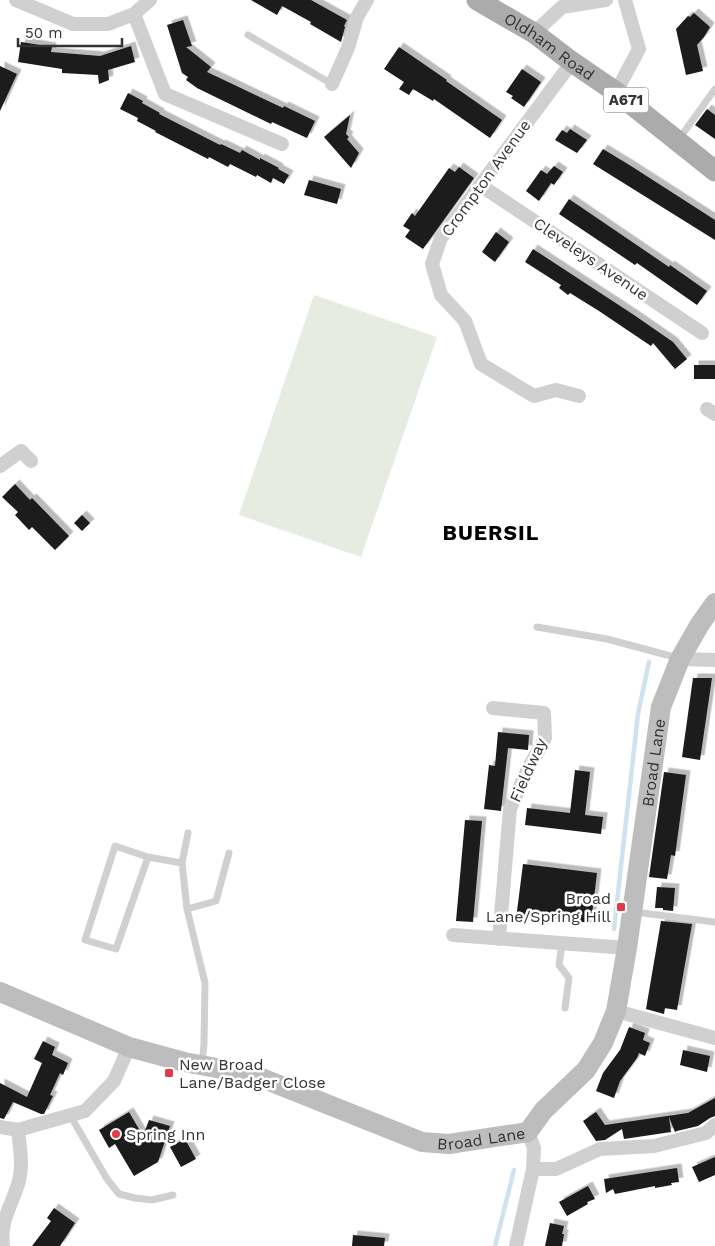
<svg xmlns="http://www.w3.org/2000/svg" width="715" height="1246" font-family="'Work Sans',sans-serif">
<defs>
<filter id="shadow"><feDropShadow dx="4.5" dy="-4.5" stdDeviation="0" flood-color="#0004"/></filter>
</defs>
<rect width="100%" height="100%" fill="#fff"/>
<path fill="#e6ecdf" d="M 314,295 L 437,337 L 361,557 L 239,515 Z"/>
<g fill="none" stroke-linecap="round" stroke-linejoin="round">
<path stroke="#cfe2ee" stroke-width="4.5" d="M 614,929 L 638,714 L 649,662
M 495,1246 L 514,1170"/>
</g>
<path fill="#1a1a1a" filter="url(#shadow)" d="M 251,0 L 311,0 L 347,20 L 344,26 L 345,27 L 341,42 L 310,24 L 311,22 L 282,6 L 277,15 Z
M 694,13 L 710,27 L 704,37 L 697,45 L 703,71 L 686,75 L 676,29 L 688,16 L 690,17 Z
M 183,20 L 192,46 L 186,47 L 211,67 L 207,72 L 283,108 L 284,106 L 315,121 L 307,138 L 272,122 L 271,124 L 197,88 L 186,80 L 188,77 L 182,73 L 167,25 Z
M 21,42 L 52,47 L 51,52 L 100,56 L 131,46 L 135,62 L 108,70 L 109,80 L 99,84 L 98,75 L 62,73 L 62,69 L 18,62 Z
M 399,47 L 447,80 L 446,81 L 502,120 L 490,138 L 434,99 L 433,101 L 413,89 L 409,95 L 399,89 L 404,82 L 384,69 Z
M 0,66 L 17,74 L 0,111 Z
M 522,69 L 541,82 L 524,107 L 511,98 L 513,96 L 506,92 Z
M 128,93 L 143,101 L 142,103 L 160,113 L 159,114 L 220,145 L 221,144 L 240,153 L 242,150 L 260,160 L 260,158 L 279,168 L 278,169 L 289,175 L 284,184 L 273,178 L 271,183 L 257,175 L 256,177 L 230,164 L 228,167 L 209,157 L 208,159 L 155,132 L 156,131 L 137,121 L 138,118 L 120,109 Z
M 707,109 L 715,115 L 715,139 L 695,125 Z
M 350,115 L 346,134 L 349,137 L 347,139 L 359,153 L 351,168 L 324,137 Z
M 570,129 L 587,140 L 577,153 L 555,140 L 562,130 L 567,133 Z
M 603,149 L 631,166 L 715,220 L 715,240 L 593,164 Z
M 554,166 L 563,172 L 554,185 L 551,183 L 539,201 L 526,191 L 541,170 L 547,174 Z
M 459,167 L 474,178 L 423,249 L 405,237 L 410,230 L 403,226 L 412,213 L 415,216 L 449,168 L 455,172 Z
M 309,180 L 341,189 L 337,204 L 304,195 Z
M 569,199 L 669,267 L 670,265 L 707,291 L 697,305 L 637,263 L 635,265 L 559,214 Z
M 496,232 L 509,242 L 495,262 L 482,252 Z
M 533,249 L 634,315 L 673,342 L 687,359 L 675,369 L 653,343 L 651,346 L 599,311 L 570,293 L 568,295 L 559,288 L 561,285 L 525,262 Z
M 694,365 L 715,365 L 715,379 L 694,379 Z
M 15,484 L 30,500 L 32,498 L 69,536 L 55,550 L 32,527 L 29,530 L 15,515 L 18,512 L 2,497 Z
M 82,515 L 90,523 L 82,531 L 74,523 Z
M 693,678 L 712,678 L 700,760 L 682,757 Z
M 498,732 L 529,735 L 528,750 L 508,748 L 501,811 L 484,809 L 489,765 L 495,766 Z
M 575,770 L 590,772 L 585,815 L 603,817 L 601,834 L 525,825 L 527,808 L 570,813 Z
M 664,772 L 686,775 L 675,856 L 671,855 L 667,879 L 649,877 Z
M 465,820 L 482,821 L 473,922 L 456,921 Z
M 523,864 L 597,873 L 591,923 L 548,918 L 547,923 L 516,919 Z
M 657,887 L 675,888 L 673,911 L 663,910 L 663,908 L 655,908 Z
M 661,921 L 692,924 L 677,1010 L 665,1008 L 664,1014 L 646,1009 Z
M 629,1027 L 645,1033 L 643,1040 L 650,1043 L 645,1056 L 639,1053 L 637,1058 L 620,1081 L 614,1098 L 596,1091 L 603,1073 L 620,1050 Z
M 43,1041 L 55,1047 L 52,1055 L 68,1063 L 63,1075 L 60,1073 L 50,1095 L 53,1096 L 44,1114 L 41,1114 L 13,1102 L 4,1119 L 0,1118 L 0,1083 L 27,1097 L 42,1063 L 34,1059 Z
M 683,1050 L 710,1056 L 707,1072 L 680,1065 Z
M 715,1098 L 715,1116 L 710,1118 L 698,1126 L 677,1131 L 675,1132 L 669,1117 L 671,1132 L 624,1139 L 622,1129 L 605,1140 L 596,1141 L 583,1121 L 596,1112 L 605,1125 L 688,1113 Z
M 129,1112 L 143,1136 L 149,1120 L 170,1126 L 158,1162 L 134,1176 L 115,1144 L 109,1148 L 99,1130 Z
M 185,1139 L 196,1159 L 181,1167 L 170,1147 Z
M 715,1157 L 715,1175 L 699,1182 L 692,1167 Z
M 677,1168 L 679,1182 L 671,1183 L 672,1185 L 655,1188 L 655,1186 L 615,1194 L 613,1189 L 606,1193 L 604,1179 Z
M 588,1186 L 595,1199 L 587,1202 L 588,1204 L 567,1216 L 559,1202 Z
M 54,1208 L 75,1223 L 60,1246 L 32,1246 L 51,1221 L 47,1218 Z
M 550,1223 L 564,1226 L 562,1234 L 564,1234 L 562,1246 L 545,1246 Z
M 353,1235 L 385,1238 L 384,1246 L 352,1246 Z"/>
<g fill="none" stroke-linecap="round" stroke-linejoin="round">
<path stroke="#d0d0d0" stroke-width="7" d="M 248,35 L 332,84
M 679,139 L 715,89
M 537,627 L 607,639 L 678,658
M 188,833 L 182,863 L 187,909 L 205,983 L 204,1044 L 202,1065
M 148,857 L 115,846 L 85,940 L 116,949 L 148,857 L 182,863
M 187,909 L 216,901 L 229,853
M 634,912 L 715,922
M 562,944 L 559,965 L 569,978 L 565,1008
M 70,1115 L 107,1179 L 119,1194 L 135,1198 L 152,1200 L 173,1195"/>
<path stroke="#d0d0d0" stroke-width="14" d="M 16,0 L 73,24 L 108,24 L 134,14 L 150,0
M 134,14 L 165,94 L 282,144
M 534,33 L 562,7 L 606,0
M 572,62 L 441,238 L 432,264 L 441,295 L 465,321 L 481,364 L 534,396 L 556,390 L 579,396
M 332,84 L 348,48 L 357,17 L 367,0
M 616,92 L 639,49 L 625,0
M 480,185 L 702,333
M 707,409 L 715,414
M 0,466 L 21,451 L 31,461
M 680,659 L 715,660
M 493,708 L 544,713 L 545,738 L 527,771 L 510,809 L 499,939
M 453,935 L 627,948
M 616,1011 L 715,1038
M 0,1127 L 18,1130 L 85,1111 L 114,1081 L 129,1047
M 533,1169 L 556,1169 L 600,1149 L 654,1146 L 706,1133 L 715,1125
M 3,1246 C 0,1221 10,1209 17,1187 C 24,1169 20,1149 18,1130
M 516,1246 L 533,1169 L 534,1148 L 528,1132"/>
<path stroke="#bdbdbd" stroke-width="20" id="s1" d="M 0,992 L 129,1047 L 184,1062 L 254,1075 L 422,1142 L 449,1144 L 528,1132 L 543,1111 L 586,1070 L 603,1043 L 616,1011 L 627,948 L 661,707 L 680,659 L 700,624 L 715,603"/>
<path stroke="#ababab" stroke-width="21" id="s2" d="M 477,0 L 534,33 L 572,62 L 616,92 L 715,171"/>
</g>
<g fill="#e63946" stroke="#fff" stroke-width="2">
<rect x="616" y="902" width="10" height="10" rx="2.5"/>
<rect x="164" y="1068" width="10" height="10" rx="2.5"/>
<circle cx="116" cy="1134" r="5"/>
</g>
<g text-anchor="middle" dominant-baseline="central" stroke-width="5" stroke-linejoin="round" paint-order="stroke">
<rect fill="#fff" stroke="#707070" stroke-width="1" x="603.5" y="87.5" width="45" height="25" rx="4"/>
<g font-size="15" font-weight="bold" fill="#333">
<text x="626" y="100">A671</text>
</g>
<g font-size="16" fill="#333" stroke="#fff">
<text stroke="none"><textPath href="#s2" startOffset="86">Oldham Road</textPath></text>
<text transform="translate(486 178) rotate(-54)">Crompton Avenue</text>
<text transform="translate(591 259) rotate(34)">Cleveleys Avenue</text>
<text stroke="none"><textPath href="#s1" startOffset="959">Broad Lane</textPath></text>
<text transform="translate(528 770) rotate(-66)">Fieldway</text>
<text stroke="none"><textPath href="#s1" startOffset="509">Broad Lane</textPath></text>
</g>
<g font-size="16" fill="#333" stroke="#fff" text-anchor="start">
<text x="611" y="898" text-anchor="end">Broad<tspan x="611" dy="18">Lane/Spring Hill</tspan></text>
<text x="179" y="1064">New Broad<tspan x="179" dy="18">Lane/Badger Close</tspan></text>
<text x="126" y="1134">Spring Inn</text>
</g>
<g font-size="21" font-weight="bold" letter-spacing="1" fill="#000" stroke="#fff">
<text x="491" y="532">BUERSIL</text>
</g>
</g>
<path d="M18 38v8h104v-8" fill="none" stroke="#333333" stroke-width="2.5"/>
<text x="25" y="38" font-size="15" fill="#333333" stroke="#ffffff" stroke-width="4" paint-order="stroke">50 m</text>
</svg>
